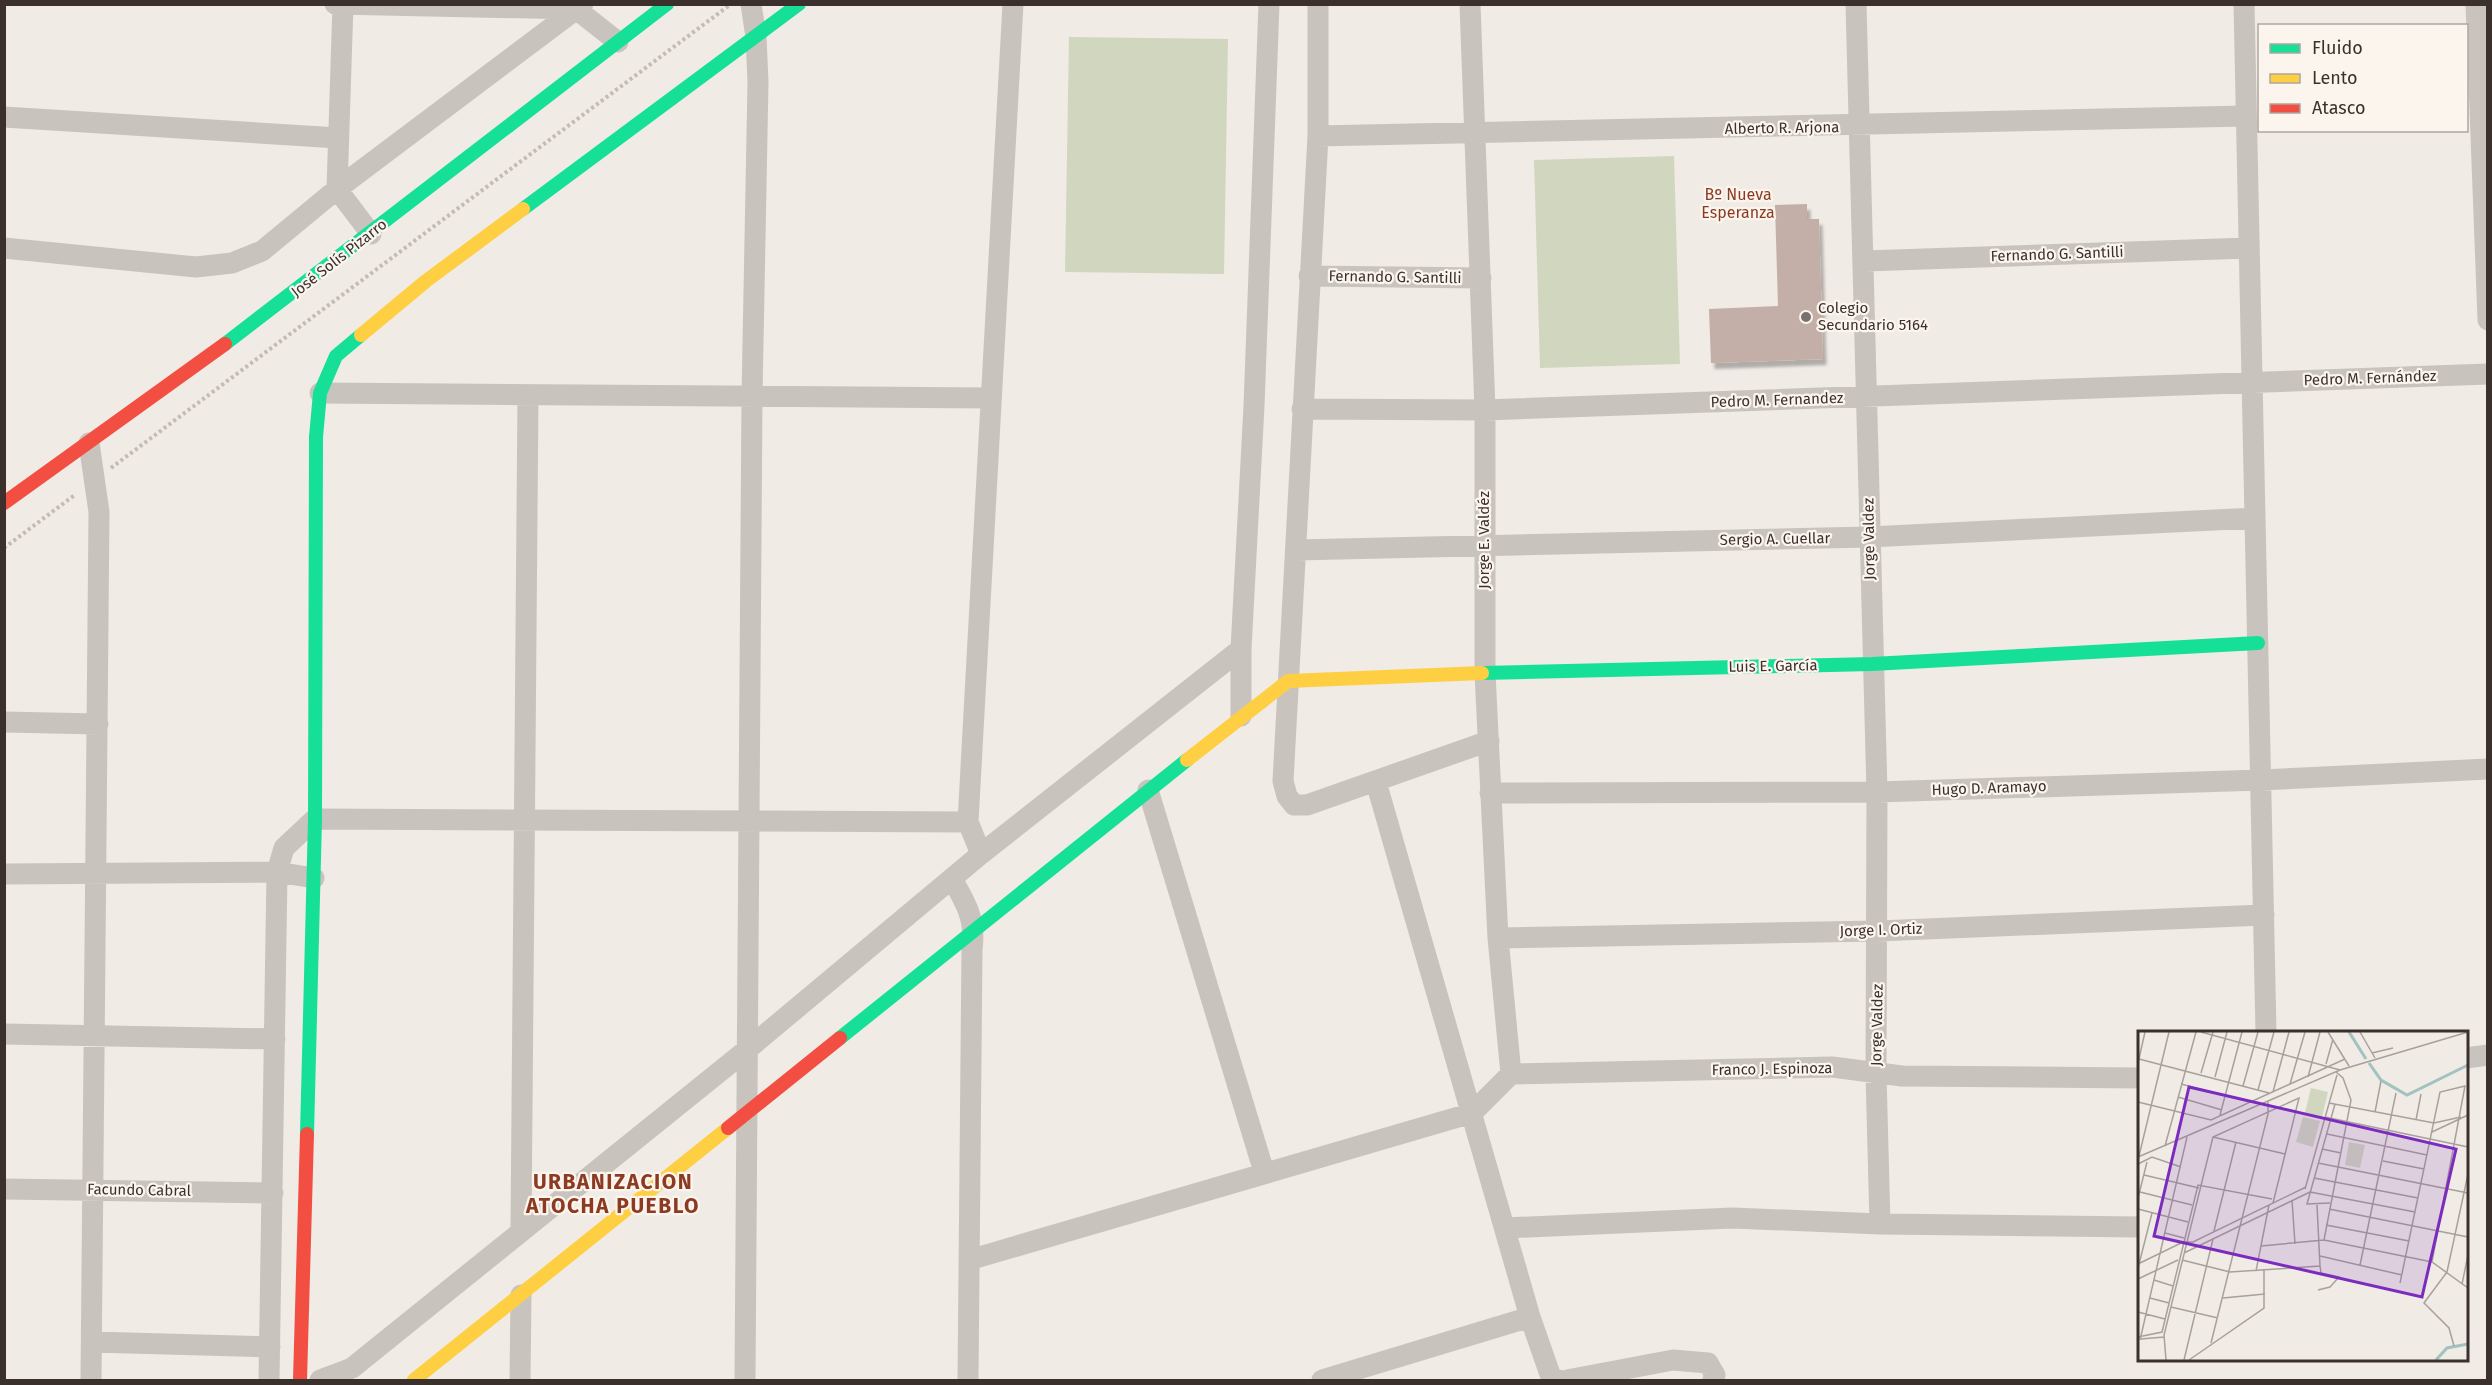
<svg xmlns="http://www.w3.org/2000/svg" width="2492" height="1385" font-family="'Fira Sans',sans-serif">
<defs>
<filter id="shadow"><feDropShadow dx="3.5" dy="6" stdDeviation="1.5" flood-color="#0004"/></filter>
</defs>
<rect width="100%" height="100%" fill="#f0ebe5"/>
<path fill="#d1d6bf" d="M 1069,37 L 1228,39 L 1224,274 L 1065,272 Z
M 1674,156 L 1680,364 L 1540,368 L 1534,160 Z"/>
<path fill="#c3afa7" filter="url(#shadow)" d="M 1807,204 L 1807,219 L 1819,219 L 1823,359 L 1711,363 L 1709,309 L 1778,306 L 1775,205 Z"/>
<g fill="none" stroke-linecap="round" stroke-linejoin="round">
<path stroke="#c2bbb6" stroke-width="4" stroke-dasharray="3 3" stroke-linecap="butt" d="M 111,468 L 731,4
M 4,548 L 76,494"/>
<path stroke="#c9c3be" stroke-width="21" d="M 335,4 L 576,9 L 618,42
M 343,4 L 337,189 L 371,234
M 1318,4 L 1318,136 L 1283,781 L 1287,796 L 1294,805 L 1307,805 L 1489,741
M 1470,4 L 1485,410 L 1485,673 L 1498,938 L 1511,1074
M 1856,4 L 1877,792 L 1876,1074 L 1880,1224
M 2244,4 L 2266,1032
M 2476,4 L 2488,320
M 4,117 L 338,138
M 1318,136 L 2246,116
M 4,248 L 196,267 L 232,263 L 262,251 L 337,189 L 583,4
M 1865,261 L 2249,248
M 1309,276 L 1481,278
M 320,393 L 989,398
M 1302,409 L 1485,410 L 2488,374
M 89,443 L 99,512 L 91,1380
M 1296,550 L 1869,537 L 2255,518
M 1241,716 L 1241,649 L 1254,406 L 1269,4
M 4,722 L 98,724
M 1148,790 L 1264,1172
M 1490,793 L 1877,792 L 2261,780 L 2488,769
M 981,854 L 968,822 L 1013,4
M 4,874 L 277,872 L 314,878
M 952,879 C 966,903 976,920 972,949 L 968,1380
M 1498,938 L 1878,931 L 2264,915
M 4,1034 L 275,1039
M 2466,1058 L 2488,1055
M 1511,1074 L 1832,1067 L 1902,1076 L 2140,1078
M 4,1189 L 273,1193
M 1505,1228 L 1732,1218 L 1880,1224 L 2140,1227
M 521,1229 L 528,395
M 969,1260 L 1472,1113 L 1511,1074
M 1530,1317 L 1552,1380 L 1559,1380
M 92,1342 L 270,1347
M 269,1380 L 277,872 L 284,848 L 315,819 L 968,822
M 320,1380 L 352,1368 L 749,1048 L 981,854 L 1241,649
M 520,1380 L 521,1295
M 745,1380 L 752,396 L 758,82 L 756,37 L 751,4
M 1322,1380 L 1530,1317 L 1376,782
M 1567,1380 L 1673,1360 L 1708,1363 L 1715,1375 L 1713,1380"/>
<path stroke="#16e098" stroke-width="14" d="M 523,209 L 799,4
M 225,344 L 667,4
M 1482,673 L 1872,664 L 2258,643
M 840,1038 L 1187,760
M 307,1134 L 315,819 L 316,437 L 320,393 L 336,356 L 361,335"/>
<path stroke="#ffcf43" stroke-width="14" d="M 361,335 L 426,281 L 523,209
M 1187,760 L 1288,681 L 1482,673
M 414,1380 L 728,1128"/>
<path stroke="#f24e42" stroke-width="14" d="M 4,503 L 225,344
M 728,1128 L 840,1038
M 300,1380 L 307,1134"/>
</g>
<circle fill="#7a716c" stroke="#fbf5ee" stroke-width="2" cx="1806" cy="317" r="6"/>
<g text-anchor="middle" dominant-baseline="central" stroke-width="4.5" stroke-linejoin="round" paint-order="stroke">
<g font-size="15" fill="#3b302b" stroke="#fbf5ee">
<text transform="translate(1782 128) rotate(-1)">Alberto R. Arjona</text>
<text transform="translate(2057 254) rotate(-2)">Fernando G. Santilli</text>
<text transform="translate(339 258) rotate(-38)">José Solís Pizarro</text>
<text transform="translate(1395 277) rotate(1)">Fernando G. Santilli</text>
<text transform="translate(2370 378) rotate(-2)">Pedro M. Fernández</text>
<text transform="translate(1777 400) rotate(-2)">Pedro M. Fernandez</text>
<text transform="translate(1775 539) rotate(-1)">Sergio A. Cuellar</text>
<text transform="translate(1869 539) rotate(-91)">Jorge Valdez</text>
<text transform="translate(1484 540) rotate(-90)">Jorge E. Valdéz</text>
<text transform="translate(1773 666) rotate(-1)">Luis E. García</text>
<text transform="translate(1989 788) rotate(-2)">Hugo D. Aramayo</text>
<text transform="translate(1881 930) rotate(-2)">Jorge I. Ortiz</text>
<text transform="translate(1877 1025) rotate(-89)">Jorge Valdez</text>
<text transform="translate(1772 1069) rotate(-1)">Franco J. Espinoza</text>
<text transform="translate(139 1190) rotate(1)">Facundo Cabral</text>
</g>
<g font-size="15" fill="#3b302b" stroke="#fbf5ee" text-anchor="start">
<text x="1818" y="308">Colegio<tspan x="1818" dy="17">Secundario 5164</tspan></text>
</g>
<g font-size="16" fill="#8c3b22" stroke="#fbf5ee">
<text x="1738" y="194">Bº Nueva<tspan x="1738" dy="18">Esperanza</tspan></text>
</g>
<g font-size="21" font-weight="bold" letter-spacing="1.5" fill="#8c3b22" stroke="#fbf5ee">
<text x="613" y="1182">URBANIZACION<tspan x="613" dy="24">ATOCHA PUEBLO</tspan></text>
</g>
</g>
<g transform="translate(2138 1031)">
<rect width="330" height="330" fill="#f0ebe5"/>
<path d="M 173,57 L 190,61 L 184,86 L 167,82 ZM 165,86 L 182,90 L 175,116 L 158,111 ZM 211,111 L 227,114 L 222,137 L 207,134 Z" fill="#d1d6bf"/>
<path fill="none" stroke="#a1c2c1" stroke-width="3" d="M 211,1 L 228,28M 231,32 L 243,49 L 269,64 L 330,34M 298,329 L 309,317 L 330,313"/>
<path fill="none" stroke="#a8a09b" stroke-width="1.5" d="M 63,1 L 202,39M 190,1 L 211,35M 222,1 L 237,27M 234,22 L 255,17M 1,28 L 131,62M 0,32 L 7,1M 188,33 L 195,8M 63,42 L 75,1M 77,46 L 89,1M 170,46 L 182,1M 43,53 L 112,71M 152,53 L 167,1M 105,55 L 120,1M 120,59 L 136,1M 135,61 L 151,1M 40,66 L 84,79M 0,71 L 73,89 L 207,28M 191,72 L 296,92 L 323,86M 237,81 L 243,50M 82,84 L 104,1M 187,86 L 330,116M 278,89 L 283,63M 294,101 L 330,84M 189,103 L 289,124M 75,106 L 147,123M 27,115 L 58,1M 184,118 L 203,122M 0,126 L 202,39 L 330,1M 0,129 L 31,1M 245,130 L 286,138M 180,132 L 330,162M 0,133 L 14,126 L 43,136M 6,144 L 61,157M 176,147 L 280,167M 167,158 L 199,44M 2,161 L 54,174M 172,161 L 277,181M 0,167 L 9,131M 154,169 L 157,213M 192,172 L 169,173 L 197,73M 0,178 L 50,191M 191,178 L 330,206M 188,194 L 271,210M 76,200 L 98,111M 27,202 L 46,207M 186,209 L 213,69 L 205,47 L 198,41M 186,209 L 294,231 L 330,257M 123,215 L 186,209M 46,222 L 172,161M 182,225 L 264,244M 44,229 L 92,241 L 182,235 L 179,174M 0,233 L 45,211 L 55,211 L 168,156M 222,234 L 258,62M 0,237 L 14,182M 118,240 L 131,174M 0,248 L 40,229M 16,249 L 35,255M 262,252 L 302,61 L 327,55 L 294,231M 324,253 L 330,224M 180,259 L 192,256 L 201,246 L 183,242 L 182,235M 12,267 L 31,272M 85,267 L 127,263M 33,276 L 80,287M 0,281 L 27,288M 0,306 L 24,301 L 60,154 L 134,168M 3,308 L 26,306M 2,309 L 49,106M 73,312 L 130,83 L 130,70M 316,315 L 311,297 L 286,272 L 309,241 L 330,143M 28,329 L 26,304 L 75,106 L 161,67 L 135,172M 46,329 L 75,208M 51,329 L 126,277 L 126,239"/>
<path fill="#7b2cbf" fill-opacity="0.15" stroke="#7b2cbf" stroke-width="3" d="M 51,56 L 318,118 L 284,266 L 16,205 Z"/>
<rect width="330" height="330" fill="none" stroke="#3b302b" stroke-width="3"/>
</g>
<rect width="2492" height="1385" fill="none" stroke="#3b302b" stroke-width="12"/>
<rect x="2258" y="24" width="210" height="108" fill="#fbf5ee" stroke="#aea6a0" stroke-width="1.5"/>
<rect x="2270" y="44" width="30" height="9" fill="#16e098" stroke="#aea6a0" stroke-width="1.5"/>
<text x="2312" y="54" font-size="18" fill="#3b302b">Fluido</text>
<rect x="2270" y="74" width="30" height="9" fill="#ffcf43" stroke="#aea6a0" stroke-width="1.5"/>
<text x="2312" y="84" font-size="18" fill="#3b302b">Lento</text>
<rect x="2270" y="104" width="30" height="9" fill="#f24e42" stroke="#aea6a0" stroke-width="1.5"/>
<text x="2312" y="114" font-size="18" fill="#3b302b">Atasco</text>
</svg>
